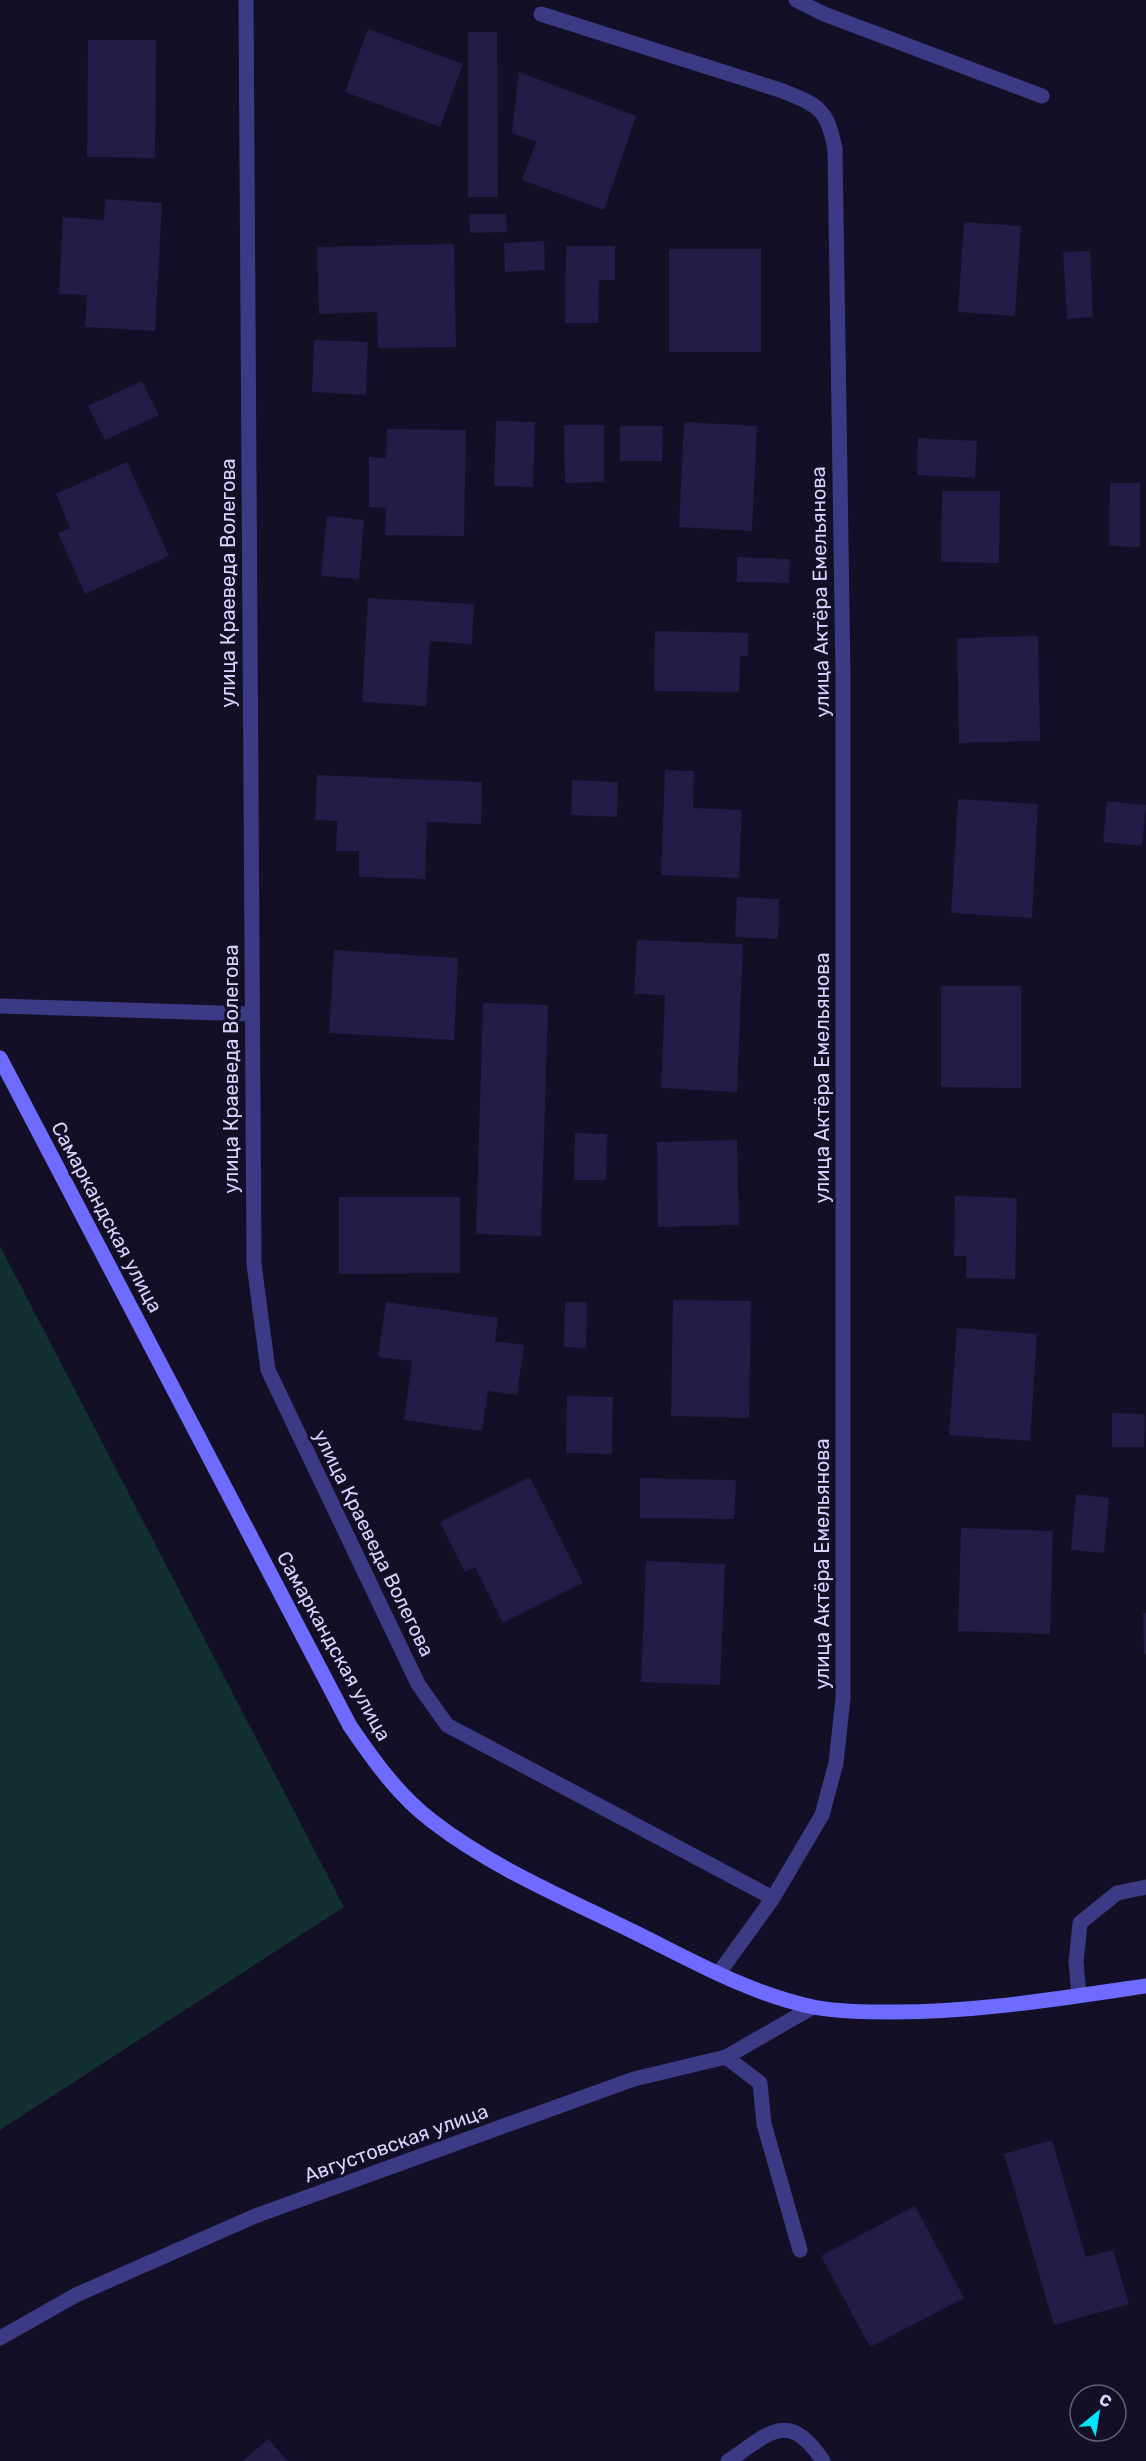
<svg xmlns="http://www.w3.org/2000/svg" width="1146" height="2461" font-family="Rubik,sans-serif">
<rect width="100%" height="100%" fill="#130f26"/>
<path fill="#12302f" d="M 0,1246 L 344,1907 L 0,2130 Z"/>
<path fill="#241b47" d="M 368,29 L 463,64 L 440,127 L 345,92 Z
M 468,32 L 497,32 L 498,197 L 468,197 Z
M 88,40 L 156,40 L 155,158 L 87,157 Z
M 519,72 L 636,116 L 604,210 L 522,180 L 536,142 L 512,133 Z
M 105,199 L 162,203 L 155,331 L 85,327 L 87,295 L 59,294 L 63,217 L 104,220 Z
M 469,214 L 506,214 L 507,232 L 470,233 Z
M 964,222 L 1021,226 L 1015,316 L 958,312 Z
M 544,241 L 545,270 L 505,272 L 504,243 Z
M 454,244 L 456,347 L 378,348 L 377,312 L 319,314 L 317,247 Z
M 566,246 L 615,246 L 615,280 L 599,280 L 598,323 L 565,323 Z
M 669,249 L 761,249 L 761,352 L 669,352 Z
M 1090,251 L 1093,317 L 1067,319 L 1063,252 Z
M 314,340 L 368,342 L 366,395 L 312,392 Z
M 142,381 L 159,415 L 105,440 L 88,406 Z
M 496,421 L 535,422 L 533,487 L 494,486 Z
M 684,422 L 757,426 L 752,531 L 679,527 Z
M 564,425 L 604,425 L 604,482 L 565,483 Z
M 620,426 L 663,426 L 662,461 L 620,461 Z
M 387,429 L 466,430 L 464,536 L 385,535 L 386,508 L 369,507 L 369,457 L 386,458 Z
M 918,438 L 977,441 L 975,478 L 917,475 Z
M 127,462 L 169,556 L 85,594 L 58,533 L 70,528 L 56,494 Z
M 1110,483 L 1140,483 L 1140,547 L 1109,546 Z
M 942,491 L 1000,491 L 999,563 L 941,562 Z
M 327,516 L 364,520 L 359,579 L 321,576 Z
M 737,557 L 790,559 L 789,583 L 737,582 Z
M 368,598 L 474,604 L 472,644 L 430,641 L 426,706 L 362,702 Z
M 655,631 L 748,633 L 748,656 L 740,656 L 739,692 L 654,691 Z
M 1038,636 L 1040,741 L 959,743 L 957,638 Z
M 665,770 L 694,771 L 693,808 L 742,810 L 739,878 L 661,875 Z
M 317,775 L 482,782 L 481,824 L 427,822 L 425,879 L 359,877 L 359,851 L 336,851 L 337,821 L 315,820 Z
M 572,780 L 618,782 L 617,817 L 571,815 Z
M 958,799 L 1038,804 L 1032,918 L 951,913 Z
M 1107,801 L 1146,805 L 1142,846 L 1103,842 Z
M 737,897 L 779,899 L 778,939 L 735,937 Z
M 637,940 L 743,944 L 737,1092 L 661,1088 L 665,995 L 634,994 Z
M 334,950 L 458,958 L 454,1040 L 329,1033 Z
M 941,986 L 1021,986 L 1021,1088 L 941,1087 Z
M 483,1003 L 548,1005 L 541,1236 L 476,1234 Z
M 575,1133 L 607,1134 L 606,1180 L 574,1180 Z
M 737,1140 L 739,1225 L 658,1227 L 657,1142 Z
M 955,1196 L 1017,1198 L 1015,1279 L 966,1278 L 966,1256 L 954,1256 Z
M 339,1197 L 460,1197 L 460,1273 L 339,1274 Z
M 673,1300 L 751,1301 L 749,1418 L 671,1416 Z
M 386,1302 L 498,1318 L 495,1341 L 524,1345 L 517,1395 L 488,1391 L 482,1431 L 404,1420 L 412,1361 L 378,1357 Z
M 565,1302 L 587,1302 L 586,1348 L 564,1347 Z
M 957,1328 L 1037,1334 L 1030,1441 L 949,1435 Z
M 567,1396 L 613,1397 L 612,1454 L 566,1453 Z
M 1112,1413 L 1145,1414 L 1144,1447 L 1112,1447 Z
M 530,1477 L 583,1583 L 503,1623 L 475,1567 L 465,1572 L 440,1522 Z
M 640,1478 L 736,1480 L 734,1519 L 640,1518 Z
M 1076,1494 L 1109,1498 L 1104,1553 L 1071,1550 Z
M 961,1528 L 1053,1531 L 1050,1634 L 958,1631 Z
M 646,1561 L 725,1564 L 720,1685 L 641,1682 Z
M 1143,1613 L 1146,1613 L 1146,1654 L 1144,1654 Z
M 1052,2140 L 1086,2257 L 1113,2250 L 1129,2304 L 1054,2325 L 1004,2154 Z
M 915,2206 L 964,2298 L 870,2347 L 821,2256 Z
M 268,2439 L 288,2461 L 243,2461 Z"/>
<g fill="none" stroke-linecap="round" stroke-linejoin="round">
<path stroke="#3d3a85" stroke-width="15" d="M 796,0 L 824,14 L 1042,96
M 541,14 L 783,91 C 819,106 827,108 835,149
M 1079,1995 L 1076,1962 L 1080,1923 L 1117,1893 L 1146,1887
M 726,2057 L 760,2083 L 764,2124 L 800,2250
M 728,2461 C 769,2434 788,2408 823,2461"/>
<path stroke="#3d3a85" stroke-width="15" d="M 246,0 L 254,1264 L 268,1370 L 418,1684 L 447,1725 L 773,1898
M 0,1006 L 252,1014
M 719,1973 L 773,1898 L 822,1815 L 836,1763 L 843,1698 L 843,675 L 835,149
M 0,2338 L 76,2295 L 255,2216 L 634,2079 L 726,2057 L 813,2007"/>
<path stroke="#6f6bff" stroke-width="15" d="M 0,1058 L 350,1726 C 374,1761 398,1795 432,1821 C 493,1868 565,1898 634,1932 C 691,1960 750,1994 813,2007 C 839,2012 868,2012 894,2012 C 979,2012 1062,1998 1146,1986"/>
</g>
<g text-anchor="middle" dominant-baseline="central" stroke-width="6" stroke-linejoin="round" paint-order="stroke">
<g font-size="20" fill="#d9d4ff" stroke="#130f26">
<text transform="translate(228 583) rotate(-90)">улица Краеведа Волегова</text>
<text transform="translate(820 592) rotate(-91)">улица Актёра Емельянова</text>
<text transform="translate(231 1069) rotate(-90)">улица Краеведа Волегова</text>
<text transform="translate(822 1078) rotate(-90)">улица Актёра Емельянова</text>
<text transform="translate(107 1217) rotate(62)">Самаркандская улица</text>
<text transform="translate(374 1543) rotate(64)">улица Краеведа Волегова</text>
<text transform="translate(822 1564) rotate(-90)">улица Актёра Емельянова</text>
<text transform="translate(334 1646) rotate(61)">Самаркандская улица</text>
<text transform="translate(396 2143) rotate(-20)">Августовская улица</text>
</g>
</g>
<g transform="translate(1098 2413) rotate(30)"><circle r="28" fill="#130f26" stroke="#625e7d" stroke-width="1.5"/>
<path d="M0-4.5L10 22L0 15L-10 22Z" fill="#00e5ff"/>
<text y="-9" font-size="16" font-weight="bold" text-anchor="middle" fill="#d9d4ff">С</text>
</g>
</svg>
